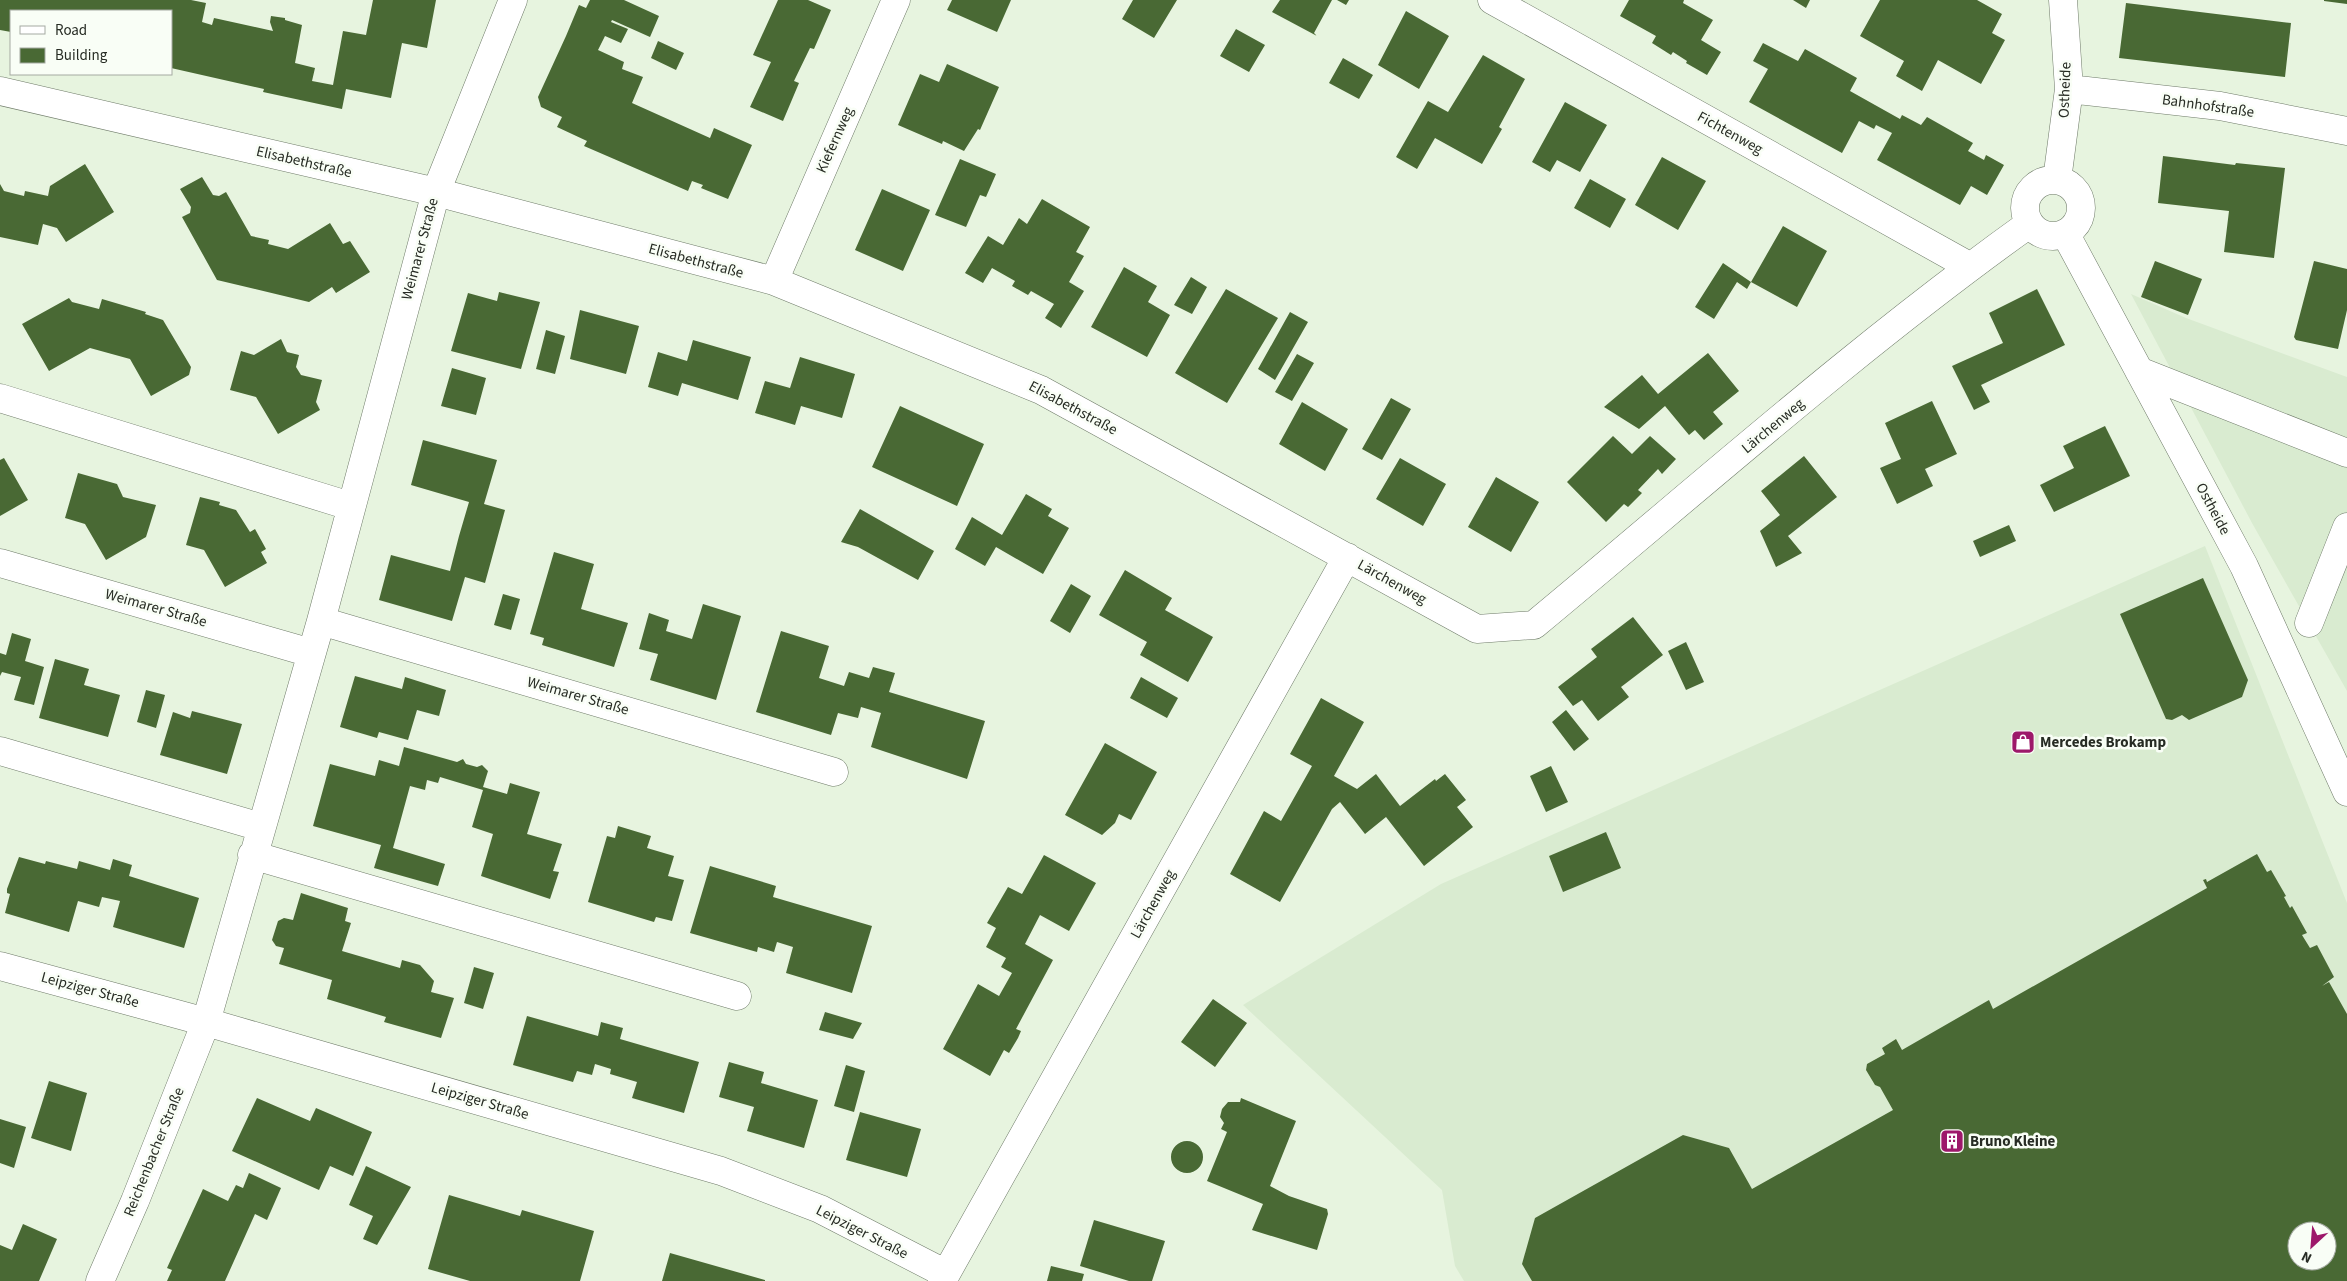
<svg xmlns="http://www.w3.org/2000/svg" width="2347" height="1281" font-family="'Source Sans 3',sans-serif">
<rect width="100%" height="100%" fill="#e7f4df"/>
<path fill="#d9ebd0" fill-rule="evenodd" d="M 2131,294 L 2186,318 L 2347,377 L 2347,691 L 2252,523 Z
M 2205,546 L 2347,903 L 2347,1281 L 1464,1281 L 1455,1266 L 1442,1190 L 1243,1005 L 1441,884 ZM 2297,1231 L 2327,1231 L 2327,1261 L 2297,1261 Z"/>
<path fill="#496934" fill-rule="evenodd" d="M 0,0 L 191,0 L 206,3 L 202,22 L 212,25 L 214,18 L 273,31 L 270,22 L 271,16 L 285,18 L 285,20 L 302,25 L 295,63 L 315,68 L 312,81 L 333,85 L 343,31 L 366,35 L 373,0 L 436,0 L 427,48 L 402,43 L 391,98 L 346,89 L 342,109 L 263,92 L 264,89 L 171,68 L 171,11 L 11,11 L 11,32 L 0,30 Z
M 590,0 L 624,0 L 659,16 L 650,37 L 612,20 L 611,22 L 628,29 L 621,43 L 605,36 L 598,50 L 624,62 L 622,69 L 643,77 L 632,103 L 710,138 L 714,128 L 752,145 L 728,199 L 701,188 L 703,185 L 692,181 L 688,191 L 584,146 L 587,141 L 557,127 L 562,117 L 541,107 L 538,97 L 566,36 L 579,5 L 586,8 Z
M 778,0 L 808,0 L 831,10 L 814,49 L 810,48 L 794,81 L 799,83 L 783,121 L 750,107 L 771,62 L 753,55 Z
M 952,0 L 1011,0 L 997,32 L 947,10 Z
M 1133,0 L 1177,0 L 1154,38 L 1122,19 Z
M 1280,0 L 1332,0 L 1314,33 L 1317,36 L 1272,12 Z
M 1337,0 L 1349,0 L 1346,5 Z
M 1629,0 L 1684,0 L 1683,3 L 1713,20 L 1701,40 L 1721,52 L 1707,75 L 1686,63 L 1687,61 L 1673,52 L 1671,55 L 1652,43 L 1656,36 L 1620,16 Z
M 1793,0 L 1810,0 L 1806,8 Z
M 1880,0 L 1977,0 L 2002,14 L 1992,33 L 2005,40 L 1981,84 L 1938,60 L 1922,91 L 1896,76 L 1904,61 L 1860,36 Z
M 2324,0 L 2347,0 L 2347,4 L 2324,1 Z
M 2126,3 L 2291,23 L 2285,77 L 2119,58 Z
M 1406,11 L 1449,36 L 1419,89 L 1378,65 Z
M 1236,29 L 1265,45 L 1249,72 L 1220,56 Z
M 658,41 L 684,53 L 676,70 L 651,58 Z
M 1763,43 L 1798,61 L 1805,49 L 1857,78 L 1850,91 L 1900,119 L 1902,115 L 1921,125 L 1927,117 L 1973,143 L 1968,151 L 1984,160 L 1986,155 L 2004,165 L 1987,195 L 1971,186 L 1960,205 L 1877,160 L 1892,133 L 1876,125 L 1874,129 L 1859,121 L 1842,153 L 1749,102 L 1768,69 L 1753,61 Z
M 1483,55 L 1525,79 L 1499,127 L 1502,129 L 1482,164 L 1435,138 L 1417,169 L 1396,157 L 1428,101 L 1448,112 Z
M 1343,58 L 1373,75 L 1359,99 L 1329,83 Z
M 947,64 L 999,87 L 980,130 L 978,129 L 964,151 L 943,141 L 942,144 L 898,125 L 920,74 L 939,82 Z
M 1565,102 L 1607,125 L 1580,172 L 1557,160 L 1550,172 L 1532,162 Z
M 2163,156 L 2235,165 L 2236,163 L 2285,168 L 2274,258 L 2224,252 L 2229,211 L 2158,203 Z
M 1662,157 L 1706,181 L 1678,230 L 1635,205 Z
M 960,159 L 996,174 L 986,197 L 980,195 L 966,227 L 935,215 Z
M 85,164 L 114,212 L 66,242 L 57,228 L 43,224 L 38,245 L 0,237 L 0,184 L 4,191 L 24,196 L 25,191 L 48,196 L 50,186 Z
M 202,177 L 213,195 L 219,196 L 226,192 L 251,236 L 269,240 L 268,244 L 288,249 L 330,223 L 343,244 L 350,241 L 370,272 L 336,293 L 332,287 L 309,302 L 217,280 L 182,217 L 190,213 L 191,207 L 180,189 Z
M 1590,179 L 1626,199 L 1610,228 L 1574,208 Z
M 882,189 L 930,210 L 903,271 L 855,250 Z
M 1042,199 L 1090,227 L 1076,252 L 1084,256 L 1069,282 L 1084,291 L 1061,328 L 1045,318 L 1054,304 L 1031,291 L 1028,295 L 1012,286 L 1015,281 L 992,268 L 983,283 L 965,273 L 988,236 L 1003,245 L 1019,218 L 1027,224 Z
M 1783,226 L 1827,251 L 1797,307 L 1751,282 Z
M 2155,261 L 2202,279 L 2188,315 L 2141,297 Z
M 2314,261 L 2347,269 L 2347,310 L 2338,349 L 2296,340 L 2294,337 Z
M 1723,263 L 1751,282 L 1747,289 L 1737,282 L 1714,319 L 1695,307 Z
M 1124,267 L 1157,286 L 1148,302 L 1170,315 L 1147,357 L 1091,327 Z
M 1191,277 L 1207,287 L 1192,314 L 1174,305 Z
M 1226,289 L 1278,318 L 1227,403 L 1175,373 Z
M 2037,289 L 2065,345 L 1981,385 L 1990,402 L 1974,410 L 1952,366 L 2003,343 L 1989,313 Z
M 499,292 L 540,302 L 521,369 L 451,351 L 468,293 L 497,301 Z
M 69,298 L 72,302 L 99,309 L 102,299 L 146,312 L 145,314 L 163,320 L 191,367 L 189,375 L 151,396 L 130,359 L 90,348 L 49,371 L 22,324 Z
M 580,310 L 639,326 L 626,374 L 570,359 Z
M 1290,312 L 1308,322 L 1275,380 L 1258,369 Z
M 546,330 L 565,336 L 555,374 L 536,369 Z
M 281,339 L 287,352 L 299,355 L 296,367 L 301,375 L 322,380 L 316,402 L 320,410 L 278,434 L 256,397 L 230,390 L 241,351 L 254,355 Z
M 693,340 L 751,357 L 738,400 L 682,383 L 678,396 L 648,387 L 658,352 L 687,361 Z
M 1708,353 L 1739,391 L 1713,412 L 1723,424 L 1704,440 L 1695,430 L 1689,435 L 1665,406 L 1639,429 L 1604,407 L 1642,375 L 1658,394 Z
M 1297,354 L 1314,363 L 1292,401 L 1275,392 Z
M 800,357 L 855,374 L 842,418 L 801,406 L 795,425 L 755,413 L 765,381 L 790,388 Z
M 452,368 L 486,378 L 476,415 L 441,406 Z
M 1391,398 L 1411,409 L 1382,460 L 1362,449 Z
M 1932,401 L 1957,454 L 1925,469 L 1933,486 L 1897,504 L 1880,468 L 1901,459 L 1885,423 Z
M 1302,402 L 1348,429 L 1325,471 L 1279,444 Z
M 900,406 L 984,444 L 957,506 L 872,467 Z
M 2105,426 L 2130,476 L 2054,512 L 2040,485 L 2074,468 L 2063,446 Z
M 1613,436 L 1632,454 L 1650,436 L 1676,459 L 1662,474 L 1658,469 L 1638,490 L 1642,493 L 1628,507 L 1624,504 L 1606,522 L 1567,482 Z
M 423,440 L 497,460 L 484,504 L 505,510 L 485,583 L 465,577 L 452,621 L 379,600 L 391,555 L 450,571 L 459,536 L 469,502 L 411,485 Z
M 1804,456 L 1837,497 L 1788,536 L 1802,553 L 1776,567 L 1760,531 L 1780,515 L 1761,491 Z
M 4,458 L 28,500 L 0,516 L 0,460 Z
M 1400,458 L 1446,484 L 1423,526 L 1376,499 Z
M 78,473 L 117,484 L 123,497 L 156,505 L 146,537 L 106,560 L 85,524 L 65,518 Z
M 1496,477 L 1539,502 L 1511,552 L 1468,527 Z
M 1026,494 L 1052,509 L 1048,516 L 1069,528 L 1043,574 L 996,547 L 985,566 L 955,549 L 972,517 L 1002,535 Z
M 200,497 L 220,502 L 219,505 L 236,510 L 250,532 L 255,529 L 266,549 L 261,552 L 267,563 L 225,587 L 204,550 L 186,545 Z
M 860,509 L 934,551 L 918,580 L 858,547 L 841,542 Z
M 2009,525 L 2016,541 L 1980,557 L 1973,541 Z
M 554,552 L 594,564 L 581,609 L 628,623 L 614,667 L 542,645 L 544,638 L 530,634 Z
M 1125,570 L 1172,598 L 1165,610 L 1213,637 L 1188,682 L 1140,655 L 1147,642 L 1099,615 Z
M 2203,578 L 2248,680 L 2242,697 L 2189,720 L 2182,715 L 2172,720 L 2166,719 L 2120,614 Z
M 1071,584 L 1091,596 L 1070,633 L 1050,621 Z
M 503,594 L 520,599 L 511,630 L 494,625 Z
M 703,604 L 741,616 L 716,700 L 650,680 L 658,654 L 639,649 L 649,613 L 669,620 L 666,631 L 692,639 Z
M 1633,617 L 1663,655 L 1621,687 L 1629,697 L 1598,721 L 1582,700 L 1573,706 L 1558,687 L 1597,657 L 1591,649 Z
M 781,631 L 829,646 L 819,678 L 844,686 L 849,672 L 869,678 L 873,667 L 895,673 L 889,692 L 985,721 L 967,779 L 871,747 L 881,713 L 861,707 L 858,718 L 838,713 L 831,735 L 756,712 Z
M 12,633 L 31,639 L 25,661 L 44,667 L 34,705 L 14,700 L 21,677 L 2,672 L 0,676 L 0,653 L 6,655 Z
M 1686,642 L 1704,682 L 1686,690 L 1668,651 Z
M 55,659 L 89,669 L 84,685 L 120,695 L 108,737 L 39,718 Z
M 355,676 L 402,689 L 405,677 L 446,690 L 439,716 L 417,710 L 408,740 L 379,732 L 377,738 L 340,727 Z
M 1141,677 L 1178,698 L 1167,718 L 1130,698 Z
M 146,690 L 165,695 L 156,728 L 137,722 Z
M 1321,698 L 1364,722 L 1334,776 L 1357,789 L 1376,774 L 1400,806 L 1435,779 L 1436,781 L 1445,774 L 1466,800 L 1457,807 L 1473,827 L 1424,866 L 1386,817 L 1365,834 L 1340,802 L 1332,809 L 1280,902 L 1230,874 L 1264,811 L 1281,821 L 1312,766 L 1290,754 Z
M 1566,710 L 1589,739 L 1574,751 L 1552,722 Z
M 192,711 L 242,724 L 227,774 L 160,755 L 173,712 L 190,718 Z
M 1105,743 L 1157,772 L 1131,820 L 1119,814 L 1115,823 L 1102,835 L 1065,815 Z
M 404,747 L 457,762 L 463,759 L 466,764 L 477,767 L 482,765 L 488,771 L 483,787 L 507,794 L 510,783 L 540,792 L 527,834 L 562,844 L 553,871 L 559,872 L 550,899 L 481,876 L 493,834 L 472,827 L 483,790 L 440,777 L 438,783 L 427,780 L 425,790 L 410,786 L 393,848 L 445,864 L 438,886 L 374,868 L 381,845 L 313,826 L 330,764 L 375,776 L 379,760 L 399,766 Z
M 1551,766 L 1568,802 L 1546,812 L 1530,776 Z
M 618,826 L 651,836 L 647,848 L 674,856 L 668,876 L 684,880 L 672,921 L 656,917 L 654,922 L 588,902 L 607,836 L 615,838 Z
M 1606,832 L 1621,868 L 1563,892 L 1549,856 Z
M 2257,854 L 2267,872 L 2271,870 L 2286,896 L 2284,897 L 2290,908 L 2292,906 L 2307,933 L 2302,935 L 2310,948 L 2317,945 L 2334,977 L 2322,986 L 2329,982 L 2347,1014 L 2347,1281 L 1532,1281 L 1522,1264 L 1535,1218 L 1683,1135 L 1729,1148 L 1752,1189 L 1893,1110 L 1880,1087 L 1875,1085 L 1866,1070 L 1867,1064 L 1885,1054 L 1882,1048 L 1896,1039 L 1902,1050 L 1989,1000 L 1993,1009 L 2207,888 L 2203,880 L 2206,879 L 2207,882 ZM 2297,1231 L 2327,1231 L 2327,1261 L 2297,1261 Z
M 1044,855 L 1096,883 L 1069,931 L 1040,915 L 1025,944 L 1053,960 L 1016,1029 L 1021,1031 L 1018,1038 L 1009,1053 L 1004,1050 L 990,1076 L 943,1049 L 978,984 L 999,996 L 1012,973 L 1001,967 L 1006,958 L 986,947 L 996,928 L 987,923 L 1008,887 L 1022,894 Z
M 19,857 L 45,864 L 46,861 L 77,869 L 79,861 L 110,870 L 113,859 L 132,865 L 129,876 L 199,898 L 184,948 L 113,927 L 120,901 L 102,897 L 99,907 L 78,901 L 69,932 L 5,913 L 10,894 L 7,893 L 7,889 Z
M 710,866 L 776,886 L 773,897 L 872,926 L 852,993 L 786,973 L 793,947 L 777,942 L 774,952 L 758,947 L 757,952 L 690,933 Z
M 301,893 L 348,908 L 345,921 L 351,923 L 342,951 L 400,968 L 402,960 L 420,965 L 434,981 L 431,992 L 454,998 L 441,1038 L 384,1022 L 386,1017 L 327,999 L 332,980 L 279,964 L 284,948 L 276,946 L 272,940 L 278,921 L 284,918 L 293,920 Z
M 474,967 L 494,973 L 483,1009 L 464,1003 Z
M 1213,999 L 1247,1023 L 1215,1067 L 1181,1042 Z
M 825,1012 L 862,1023 L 853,1039 L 819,1030 Z
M 527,1016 L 598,1036 L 601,1022 L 623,1028 L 620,1039 L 699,1062 L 684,1113 L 632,1098 L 637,1082 L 610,1074 L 611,1069 L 595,1064 L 592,1075 L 577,1071 L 573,1082 L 513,1065 Z
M 729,1062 L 764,1072 L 761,1083 L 818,1100 L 804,1148 L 747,1131 L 754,1107 L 719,1097 Z
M 846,1065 L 865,1071 L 854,1112 L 834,1106 Z
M 49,1081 L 87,1093 L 71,1151 L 31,1138 Z
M 257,1098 L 310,1121 L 316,1108 L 372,1132 L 353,1176 L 330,1166 L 319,1190 L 232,1151 Z
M 1241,1098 L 1296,1121 L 1270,1186 L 1289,1196 L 1327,1209 L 1328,1214 L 1317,1250 L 1252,1230 L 1263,1204 L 1207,1181 L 1227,1132 L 1221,1129 L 1224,1123 L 1220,1117 L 1222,1109 L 1228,1102 L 1240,1102 Z
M 860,1112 L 921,1129 L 907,1177 L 846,1160 Z
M 0,1119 L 26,1127 L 14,1168 L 0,1163 Z
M1171 1157a16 16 0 1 1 32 0a16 16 0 1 1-32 0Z
M 366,1166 L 411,1187 L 377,1245 L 363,1239 L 373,1216 L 349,1205 Z
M 249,1173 L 281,1188 L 267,1220 L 255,1214 L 225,1281 L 167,1281 L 172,1270 L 167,1268 L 203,1189 L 228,1201 L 236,1185 L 243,1188 Z
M 449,1195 L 520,1216 L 522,1210 L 594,1231 L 580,1281 L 470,1281 L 428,1269 Z
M 1094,1220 L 1165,1241 L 1152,1281 L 1129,1281 L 1080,1266 Z
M 23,1224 L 57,1239 L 39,1281 L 0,1281 L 0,1245 L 12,1250 Z
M 670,1253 L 765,1280 L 765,1281 L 662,1281 Z
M 1051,1266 L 1084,1274 L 1082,1281 L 1047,1281 Z"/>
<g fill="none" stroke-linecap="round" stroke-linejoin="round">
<g stroke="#6f7b69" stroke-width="29">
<path id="minor" d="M 1492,0 L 1969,266
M 2069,89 L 2220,106 L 2347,131
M 0,91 L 436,192 L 774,281 L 1041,390 L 1477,629 L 1534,625 C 1697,490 1857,347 2029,224
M 2057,180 L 2069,89 L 2063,0
M2025 208a28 28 0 1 1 56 0a28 28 0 1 1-56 0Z
M 2065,233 L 2244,566 L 2347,792
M 774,281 L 896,0
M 2139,371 L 2347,453
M 0,398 L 350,506
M 0,563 L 311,653
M 321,621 L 834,772
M 2309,623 L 2347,527
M 0,751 L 261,827
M 252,855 L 737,996
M 0,966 L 206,1022 L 721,1171 L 820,1209 L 946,1274
M 100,1281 L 135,1201 L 206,1022 L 321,621 L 436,192 L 513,0
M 942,1281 L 1347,557"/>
</g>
<use href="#minor" stroke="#fff" stroke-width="28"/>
</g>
<defs>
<g id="shop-square" transform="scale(1.25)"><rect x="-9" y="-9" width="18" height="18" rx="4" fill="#9d186a" stroke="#f9fef6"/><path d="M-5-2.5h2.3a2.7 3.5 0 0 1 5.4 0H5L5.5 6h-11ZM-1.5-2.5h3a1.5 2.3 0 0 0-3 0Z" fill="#fff"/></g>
<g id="building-square" transform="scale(1.25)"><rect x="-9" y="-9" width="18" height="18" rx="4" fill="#9d186a" stroke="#f9fef6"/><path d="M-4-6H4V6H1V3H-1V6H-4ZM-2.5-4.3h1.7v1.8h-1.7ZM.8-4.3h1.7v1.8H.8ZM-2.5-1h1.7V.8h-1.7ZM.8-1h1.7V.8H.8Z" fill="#fff"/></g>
</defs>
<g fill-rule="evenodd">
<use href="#shop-square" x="2023" y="742"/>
<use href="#building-square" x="1952" y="1141"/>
</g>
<g text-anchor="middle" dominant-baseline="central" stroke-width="5" stroke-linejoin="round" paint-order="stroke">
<g font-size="15" fill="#272c24" stroke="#f9fef6">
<text transform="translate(2065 90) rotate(-88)">Ostheide</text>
<text transform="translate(2208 106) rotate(8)">Bahnhofstraße</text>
<text transform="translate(1730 133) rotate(29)">Fichtenweg</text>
<text transform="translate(835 140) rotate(-66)">Kiefernweg</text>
<text transform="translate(304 162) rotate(13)">Elisabethstraße</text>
<text transform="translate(420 249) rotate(-75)">Weimarer Straße</text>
<text transform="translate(696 261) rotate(15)">Elisabethstraße</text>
<text transform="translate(1073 408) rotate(28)">Elisabethstraße</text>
<text transform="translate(1773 426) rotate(-40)">Lärchenweg</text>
<text transform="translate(2213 509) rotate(62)">Ostheide</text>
<text transform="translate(1392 582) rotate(29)">Lärchenweg</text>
<text transform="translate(156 608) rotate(16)">Weimarer Straße</text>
<text transform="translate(578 696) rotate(16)">Weimarer Straße</text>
<text transform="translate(1153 904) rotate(-61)">Lärchenweg</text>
<text transform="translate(90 990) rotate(15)">Leipziger Straße</text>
<text transform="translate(480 1101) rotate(16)">Leipziger Straße</text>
<text transform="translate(154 1152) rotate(-68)">Reichenbacher Straße</text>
<text transform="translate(862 1232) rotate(27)">Leipziger Straße</text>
</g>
<g font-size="15" font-weight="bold" fill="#272c24" stroke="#f9fef6" text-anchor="start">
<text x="2040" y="742">Mercedes Brokamp</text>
<text x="1970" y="1141">Bruno Kleine</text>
</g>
</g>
<rect x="10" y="10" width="162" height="65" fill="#f9fef6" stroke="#a5aaa2"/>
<rect x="20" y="26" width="25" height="8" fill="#ffffff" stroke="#a5aaa2"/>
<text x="55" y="35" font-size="15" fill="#272c24">Road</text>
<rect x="20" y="48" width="25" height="15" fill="#496934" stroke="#a5aaa2"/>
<text x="55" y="60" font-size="15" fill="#272c24">Building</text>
<g transform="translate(2312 1246) rotate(206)"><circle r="24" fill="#f9fef6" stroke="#a5aaa2"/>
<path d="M0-4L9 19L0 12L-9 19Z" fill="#9d186a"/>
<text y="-8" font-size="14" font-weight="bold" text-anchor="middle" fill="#272c24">N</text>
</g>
</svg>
